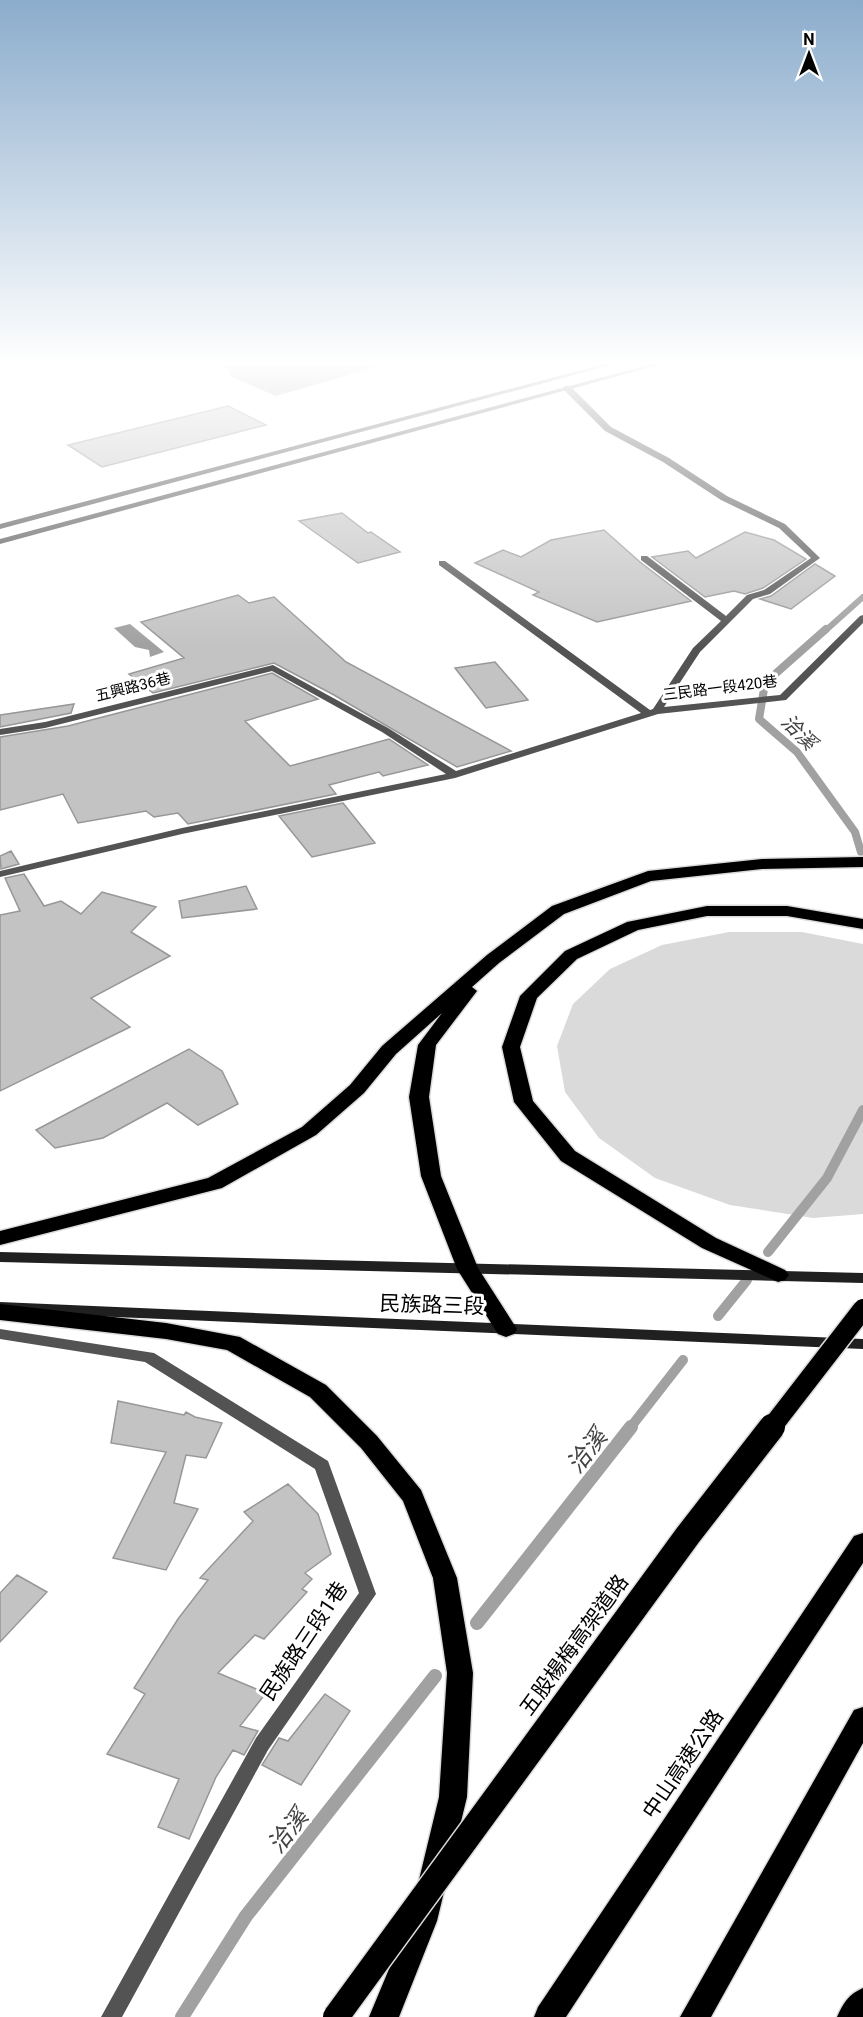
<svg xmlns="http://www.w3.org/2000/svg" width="863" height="2017" font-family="Roboto,'Noto Sans TC',sans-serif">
<rect width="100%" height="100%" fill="#fff"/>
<path fill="#dadada" d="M 729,932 L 802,932 L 863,944 L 863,1214 L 813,1218 L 730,1205 L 655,1178 L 599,1138 L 565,1092 L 557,1046 L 573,1004 L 610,969 L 662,945 Z"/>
<path fill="#a1a1a1" d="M 224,365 L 382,365 L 276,396 L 232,377 Z
M 130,624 L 164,652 L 150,657 L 149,650 L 135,647 L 114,628 Z"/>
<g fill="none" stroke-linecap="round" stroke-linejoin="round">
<path stroke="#a1a1a1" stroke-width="6" d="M 825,631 L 863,597"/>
<path stroke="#a1a1a1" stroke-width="8" d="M 826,629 L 765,683 L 759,719 L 797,752 L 855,832 L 861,852"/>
<path stroke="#a1a1a1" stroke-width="10" d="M 768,1252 L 827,1178 L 863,1110
M 718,1316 L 747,1280
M 630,1428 L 683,1360"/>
<path stroke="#a1a1a1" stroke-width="14" d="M 477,1623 L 631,1427
M 182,2017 L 246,1916 L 435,1676"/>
</g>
<path fill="#c3c3c3" stroke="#979797" stroke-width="1.5" d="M 228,406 L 266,425 L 102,467 L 68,445 Z
M 342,513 L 368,533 L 371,532 L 400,552 L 358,563 L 299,521 Z
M 604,530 L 640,562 L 691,601 L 597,622 L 533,595 L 539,592 L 475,563 L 503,550 L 521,557 L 551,540 Z
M 745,532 L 774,540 L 806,559 L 763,588 L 745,594 L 734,591 L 705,597 L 652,557 L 688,551 L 696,558 Z
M 815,564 L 835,576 L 791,609 L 760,599 L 771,596 Z
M 238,595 L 249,603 L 274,597 L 346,662 L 511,751 L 457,767 L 334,695 L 274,663 L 153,693 L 129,674 L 184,658 L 141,622 Z
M 495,662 L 528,700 L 486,708 L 455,668 Z
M 272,673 L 318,699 L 245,721 L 290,766 L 389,739 L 428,765 L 383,776 L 379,772 L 329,785 L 336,794 L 188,824 L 178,813 L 154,817 L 146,811 L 78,823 L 63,794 L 0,810 L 0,737 L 68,726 Z
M 74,704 L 71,713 L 0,727 L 0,715 Z
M 343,803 L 375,843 L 312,857 L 279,816 Z
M 11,851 L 19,864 L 1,869 L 0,856 Z
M 24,874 L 44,906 L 61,901 L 81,914 L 102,892 L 156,907 L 131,932 L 170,956 L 91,998 L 130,1027 L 0,1091 L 0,915 L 20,911 L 5,878 Z
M 246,886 L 257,909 L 182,918 L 179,901 Z
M 189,1049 L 222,1071 L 238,1104 L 198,1125 L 167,1103 L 103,1138 L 55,1148 L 36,1130 Z
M 118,1401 L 184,1415 L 186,1412 L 195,1417 L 222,1423 L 206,1458 L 186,1455 L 174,1503 L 198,1509 L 166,1570 L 113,1558 L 166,1452 L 111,1443 Z
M 288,1484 L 318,1514 L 331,1554 L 305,1573 L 312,1579 L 302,1589 L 307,1592 L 264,1639 L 255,1635 L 218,1673 L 266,1693 L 240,1726 L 258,1731 L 244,1755 L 233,1750 L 216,1777 L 189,1839 L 158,1827 L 179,1779 L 107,1754 L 145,1694 L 134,1688 L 178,1619 L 208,1580 L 200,1578 L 253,1521 L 244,1512 Z
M 17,1575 L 47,1592 L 0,1642 L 0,1593 Z
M 325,1694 L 350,1711 L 301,1785 L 262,1765 L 279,1738 L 288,1741 Z"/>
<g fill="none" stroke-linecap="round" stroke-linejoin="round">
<g stroke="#dbdbdb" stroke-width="3">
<path id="motorway" d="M 863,857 L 863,867 L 762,869 L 651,881 L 564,914 L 499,963 L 472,987 L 477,991 L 436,1045 L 429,1097 L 441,1176 L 478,1268 L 517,1329 L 514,1334 L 506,1337 L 498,1334 L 457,1269 L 421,1176 L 409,1097 L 418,1045 L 442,1013 L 396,1054 L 364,1093 L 316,1135 L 222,1188 L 0,1245 L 0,1231 L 208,1178 L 302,1127 L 350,1085 L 382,1046 L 487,955 L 552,906 L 648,871 L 762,859 Z
M 707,906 L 787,906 L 863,919 L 863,929 L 787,916 L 707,916 L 638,930 L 577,959 L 537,998 L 520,1047 L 533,1101 L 575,1151 L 716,1238 L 785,1270 L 789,1275 L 785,1280 L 778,1282 L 702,1248 L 561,1161 L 514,1102 L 502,1047 L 520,996 L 565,951 L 627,922 Z
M 0,1304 L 166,1323 L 240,1337 L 326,1385 L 377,1436 L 421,1490 L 457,1578 L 473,1673 L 467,1797 L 437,1921 L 399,2017 L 369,2017 L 409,1921 L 439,1797 L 447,1673 L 433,1578 L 403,1501 L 361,1448 L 310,1397 L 227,1350 L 166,1339 L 0,1320 Z
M 863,1533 L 863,1563 L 566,2017 L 534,2017 L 538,2007 L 854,1536 Z
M 863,1707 L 863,1743 L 711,2017 L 680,2017 L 854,1710 Z
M 863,1988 L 863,2017 L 837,2017 C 843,2003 849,1994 863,1988 Z"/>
</g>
<path fill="#535353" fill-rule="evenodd" d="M 564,386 L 570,386 L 611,427 L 669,458 L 727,496 L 785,524 L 820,558 L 770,594 L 753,599 L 700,652 L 664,707 L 780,695 L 860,616 L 863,615 L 863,623 L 786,700 L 658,714 L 455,778 L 182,834 L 0,877 L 0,871 L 182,828 L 446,774 L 382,732 L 272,671 L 45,728 L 0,735 L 0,729 L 45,722 L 273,665 L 388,728 L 456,771 L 641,713 L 439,565 L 439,561 L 445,561 L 650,710 L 653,709 L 693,648 L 721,621 L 641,560 L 641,556 L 647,556 L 726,616 L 747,595 L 764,590 L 811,558 L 779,528 L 721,500 L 663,462 L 605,431 L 564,390 Z
M 0,1329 L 154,1353 L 328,1461 L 376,1594 L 268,1750 L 122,2017 L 101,2017 L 256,1738 L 359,1593 L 315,1469 L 145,1362 L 0,1339 Z"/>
<path fill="#535353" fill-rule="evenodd" d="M 600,365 L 611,365 L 0,529 L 0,524 Z
M 648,365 L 659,365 L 0,544 L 0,539 Z"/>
<path fill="#202020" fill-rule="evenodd" d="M 0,1252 L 863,1273 L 863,1283 L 0,1262 Z
M 0,1302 L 863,1339 L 863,1349 L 0,1312 Z"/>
<use href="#motorway" fill="#000" fill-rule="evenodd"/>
<g stroke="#dbdbdb" stroke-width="23" stroke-linecap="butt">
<path id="motorway-bridge-far1" d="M 771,1428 L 863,1309"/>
</g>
<g stroke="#dbdbdb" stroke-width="29" stroke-linecap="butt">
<path id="motorway-bridge" d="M 336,2017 L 688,1535 L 772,1427"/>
</g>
<use href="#motorway-bridge-far1" stroke="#000" stroke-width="20"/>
<use href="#motorway-bridge" stroke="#000" stroke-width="26"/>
</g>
<linearGradient id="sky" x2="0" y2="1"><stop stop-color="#8baccc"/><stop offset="0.56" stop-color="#fff"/><stop offset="1" stop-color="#fff" stop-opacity="0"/></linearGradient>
<rect width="863" height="647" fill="url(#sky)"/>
<g text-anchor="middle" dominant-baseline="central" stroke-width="6" stroke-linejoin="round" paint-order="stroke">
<g font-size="15" fill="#000" stroke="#fff">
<text transform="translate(133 687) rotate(-14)">五興路36巷</text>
<text transform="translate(720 688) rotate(-7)">三民路一段420巷</text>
</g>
<g font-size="20" font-style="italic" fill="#424242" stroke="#fff">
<text transform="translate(799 732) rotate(45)">洽溪</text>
</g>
<g font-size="21" fill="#000" stroke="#fff">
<text transform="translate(432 1305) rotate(2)">民族路三段</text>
<text transform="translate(304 1641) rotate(-56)">民族路三段1巷</text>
<text transform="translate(574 1645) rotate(-54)">五股楊梅高架道路</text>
<text transform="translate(683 1764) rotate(-56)">中山高速公路</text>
</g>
<g font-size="24" font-style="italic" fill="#424242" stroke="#fff">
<text transform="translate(587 1451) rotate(-52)">洽溪</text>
<text transform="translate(288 1831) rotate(-52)">洽溪</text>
</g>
</g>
<g transform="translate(809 54)" stroke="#ffffff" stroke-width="4.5" paint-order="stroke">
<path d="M0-4.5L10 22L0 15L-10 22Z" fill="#000000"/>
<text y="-9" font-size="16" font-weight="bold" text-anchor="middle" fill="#000000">N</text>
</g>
</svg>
